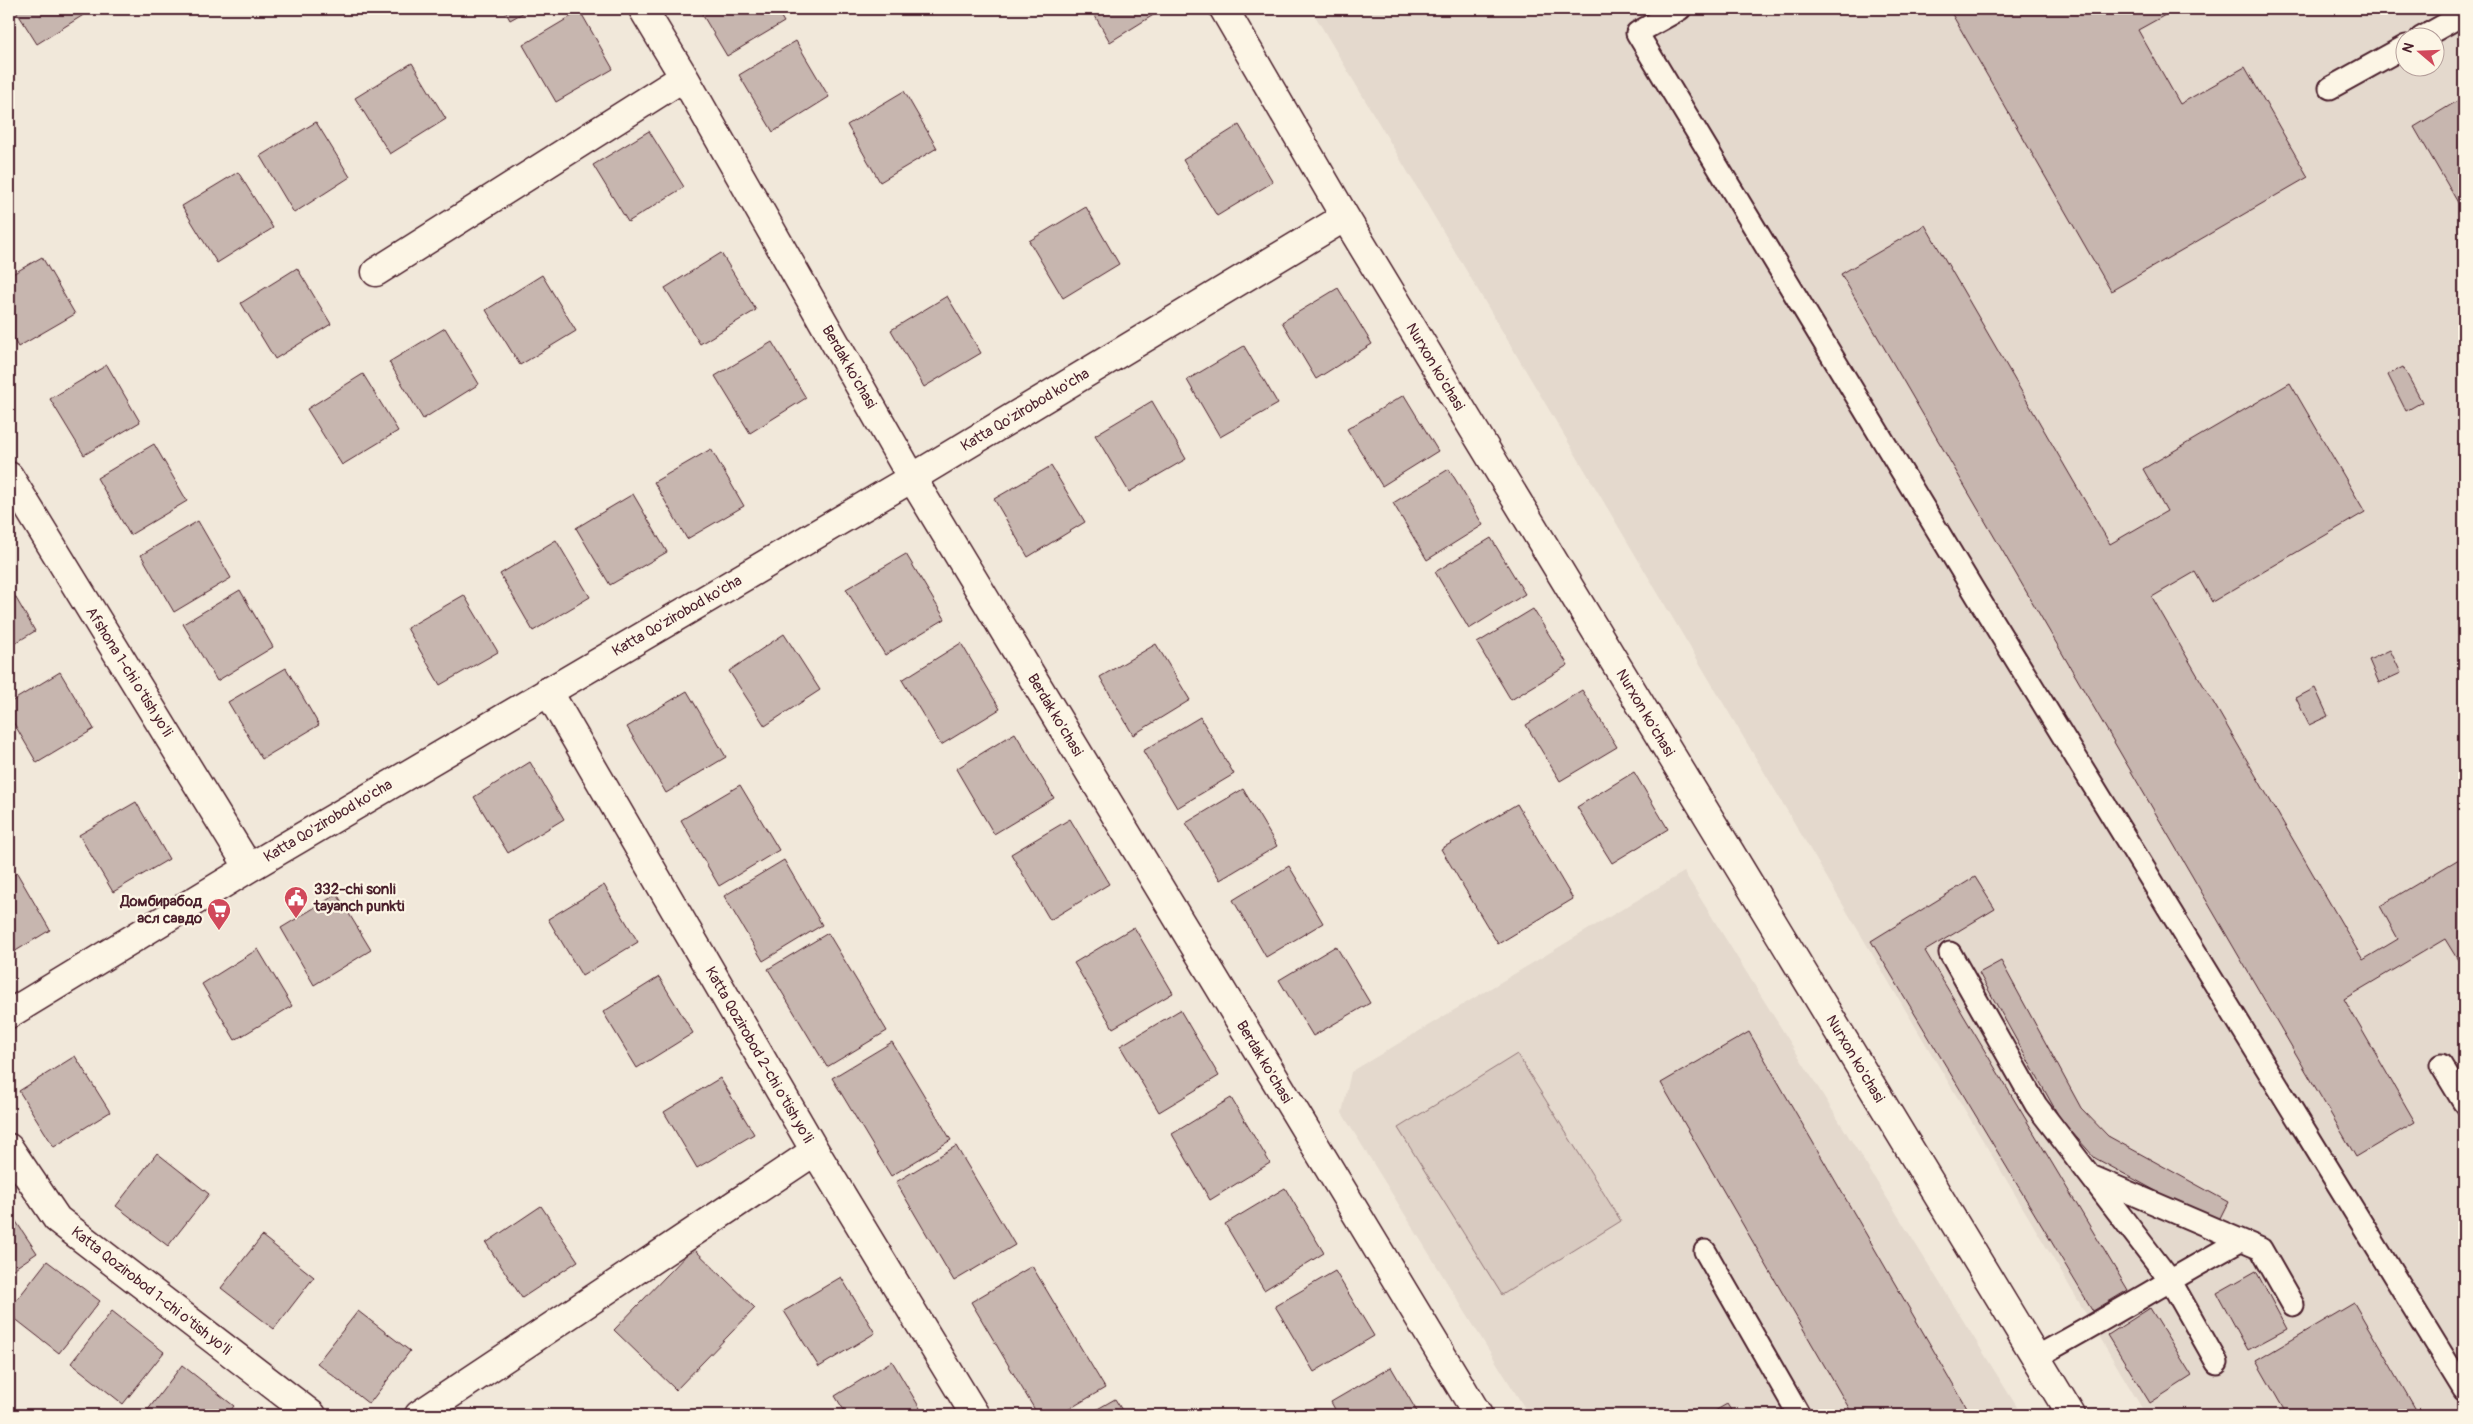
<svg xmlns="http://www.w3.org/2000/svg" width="2473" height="1424" font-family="Pangolin,sans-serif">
<rect width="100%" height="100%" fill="#f1e8da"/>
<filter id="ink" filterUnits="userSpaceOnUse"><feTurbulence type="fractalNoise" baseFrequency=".02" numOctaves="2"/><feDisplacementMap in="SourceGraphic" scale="10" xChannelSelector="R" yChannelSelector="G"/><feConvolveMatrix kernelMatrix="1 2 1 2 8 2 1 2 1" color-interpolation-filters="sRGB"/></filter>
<g filter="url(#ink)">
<path fill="#e4d9cd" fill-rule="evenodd" d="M 1311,9 L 2464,9 L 2464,1415 L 2146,1415 ZM 2406,38 L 2436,38 L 2436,68 L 2406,68 Z
M 1684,872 L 2022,1415 L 1529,1415 L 1342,1113 L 1351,1072 Z"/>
<path fill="#d8cac0" stroke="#917476" d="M 1517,1054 L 1621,1221 L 1502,1295 L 1398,1128 Z"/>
<path fill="#c7b6af" stroke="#4a1f2b" d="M 15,9 L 93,9 L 37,44 Z
M 504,9 L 530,9 L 510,20 Z
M 699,9 L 776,9 L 784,22 L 727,56 Z
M 1091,9 L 1163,9 L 1110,42 Z
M 1949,9 L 2176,9 L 2138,30 L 2180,104 L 2245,67 L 2308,177 L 2111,291 Z
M 580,11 L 613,69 L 556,102 L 523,45 Z
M 796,41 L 829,97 L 773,132 L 739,75 Z
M 412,63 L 446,119 L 390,154 L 355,98 Z
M 904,91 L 937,148 L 880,182 L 847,125 Z
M 2464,97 L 2464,213 L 2414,127 Z
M 316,122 L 350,177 L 294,213 L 260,156 Z
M 1239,125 L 1273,182 L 1217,216 L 1183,160 Z
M 649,131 L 684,187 L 628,222 L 593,165 Z
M 238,172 L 273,228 L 217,263 L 182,206 Z
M 1086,207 L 1119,264 L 1063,298 L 1029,241 Z
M 1925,225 L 2110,544 L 2167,511 L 2143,469 L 2290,383 L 2365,512 L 2212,602 L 2195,572 L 2152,597 L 2363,960 L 2398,939 L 2380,906 L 2464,856 L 2464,970 L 2445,939 L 2344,999 L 2415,1122 L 2356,1157 L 1841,274 Z
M 721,253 L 756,310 L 700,344 L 665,288 Z
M 42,257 L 75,314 L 18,347 L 9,331 L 9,276 Z
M 297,268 L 331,324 L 275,359 L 241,303 Z
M 542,275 L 576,331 L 520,365 L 486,310 Z
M 1338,288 L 1372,344 L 1316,379 L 1282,322 Z
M 947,296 L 981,353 L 924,387 L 891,330 Z
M 445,328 L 479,384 L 423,419 L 389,362 Z
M 772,342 L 806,398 L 750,433 L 715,376 Z
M 1244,346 L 1278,404 L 1220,437 L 1187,380 Z
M 107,365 L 140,422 L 84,455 L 50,399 Z
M 2403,367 L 2422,402 L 2406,411 L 2388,375 Z
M 363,374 L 398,431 L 342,465 L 307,409 Z
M 1404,395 L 1438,451 L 1382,486 L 1347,429 Z
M 1152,401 L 1186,459 L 1129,492 L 1095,435 Z
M 154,444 L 187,501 L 130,535 L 97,478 Z
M 711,449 L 744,506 L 687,539 L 654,482 Z
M 1051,466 L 1085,522 L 1028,557 L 994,499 Z
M 1449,469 L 1483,525 L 1427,560 L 1393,503 Z
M 633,494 L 667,552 L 610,585 L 576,528 Z
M 198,521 L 231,578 L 174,612 L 141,555 Z
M 1491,538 L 1525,594 L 1469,629 L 1435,572 Z
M 556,540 L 590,597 L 533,631 L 500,574 Z
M 906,554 L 945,619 L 885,655 L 846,589 Z
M 9,586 L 35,631 L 9,647 Z
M 240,590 L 273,647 L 217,681 L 183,624 Z
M 464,595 L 498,652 L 440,685 L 407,628 Z
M 1533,609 L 1568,665 L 1511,700 L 1477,643 Z
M 784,634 L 820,690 L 765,726 L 729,671 Z
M 961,643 L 1000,709 L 941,745 L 902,680 Z
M 1156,644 L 1190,700 L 1133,735 L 1100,677 Z
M 2390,650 L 2401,673 L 2379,683 L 2369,660 Z
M 286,668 L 319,725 L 262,759 L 228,702 Z
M 60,672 L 94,729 L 37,763 L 9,715 L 9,703 Z
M 2315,688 L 2328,716 L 2309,725 L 2296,698 Z
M 1582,690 L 1617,747 L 1560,781 L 1526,725 Z
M 687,691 L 726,757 L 666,793 L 627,727 Z
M 1200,717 L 1234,774 L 1177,808 L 1143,751 Z
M 1015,733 L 1054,798 L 994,834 L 956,769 Z
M 530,762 L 564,819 L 508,853 L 474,797 Z
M 1634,772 L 1668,829 L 1612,863 L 1577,807 Z
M 740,785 L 779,850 L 719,886 L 681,820 Z
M 1243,789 L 1277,846 L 1220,880 L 1186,823 Z
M 136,802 L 169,859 L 113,892 L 79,835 Z
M 1517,804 L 1573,899 L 1498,944 L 1441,849 Z
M 1070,819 L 1109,884 L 1050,920 L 1011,854 Z
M 784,860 L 822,925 L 763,961 L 724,896 Z
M 1289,866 L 1323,923 L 1266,957 L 1233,900 Z
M 17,873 L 50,930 L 9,955 L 9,878 Z
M 1975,877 L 1995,909 L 1925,951 L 2128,1290 L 2093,1311 L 1871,941 Z
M 604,885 L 638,942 L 582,976 L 548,919 Z
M 337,894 L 371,950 L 314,985 L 281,928 Z
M 1134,927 L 1173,993 L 1113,1028 L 1074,963 Z
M 828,933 L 887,1031 L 827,1067 L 768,969 Z
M 1336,946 L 1370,1003 L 1313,1036 L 1279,980 Z
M 258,949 L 292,1006 L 235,1040 L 202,984 Z
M 2001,961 L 2081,1108 L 2108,1136 L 2228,1202 L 2217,1224 L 2095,1158 L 2061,1120 L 1979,973 Z
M 659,977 L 693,1033 L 637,1068 L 603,1012 Z
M 1180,1010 L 1219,1076 L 1159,1112 L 1120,1046 Z
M 1749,1032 L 1971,1415 L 1853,1415 L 1661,1083 Z
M 892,1042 L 951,1140 L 891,1176 L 832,1078 Z
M 75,1056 L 110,1112 L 54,1147 L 19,1091 Z
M 720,1078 L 754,1134 L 697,1168 L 664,1112 Z
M 1231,1098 L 1270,1163 L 1210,1200 L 1172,1134 Z
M 956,1146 L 1015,1245 L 954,1281 L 896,1182 Z
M 157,1153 L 209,1194 L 168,1246 L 116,1206 Z
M 1285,1188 L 1324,1253 L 1264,1290 L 1225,1224 Z
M 541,1206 L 578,1261 L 522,1298 L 486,1243 Z
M 9,1211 L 37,1253 L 9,1272 Z
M 262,1236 L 314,1277 L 274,1329 L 221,1288 Z
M 693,1248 L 755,1308 L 676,1390 L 614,1330 Z
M 47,1261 L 100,1301 L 59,1353 L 9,1314 L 9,1310 Z
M 1032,1266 L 1105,1388 L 1059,1415 L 1038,1415 L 971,1302 Z
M 1335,1271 L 1374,1336 L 1314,1372 L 1275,1306 Z
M 2256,1271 L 2287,1329 L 2248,1350 L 2217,1293 Z
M 841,1277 L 875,1333 L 819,1367 L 784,1311 Z
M 2354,1303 L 2419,1415 L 2287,1415 L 2256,1361 Z
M 2150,1308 L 2192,1376 L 2150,1403 L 2108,1335 Z
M 112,1311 L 164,1352 L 123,1404 L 71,1363 Z
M 358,1311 L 410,1351 L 369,1404 L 317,1363 Z
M 892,1361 L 924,1415 L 847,1415 L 835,1396 Z
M 182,1365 L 234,1406 L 227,1415 L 144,1415 Z
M 1391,1367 L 1419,1415 L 1338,1415 L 1331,1402 Z
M 1115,1399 L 1125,1415 L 1087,1415 Z
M 1727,1404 L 1734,1415 L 1708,1415 Z"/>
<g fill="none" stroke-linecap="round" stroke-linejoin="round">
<g stroke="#4a1f2b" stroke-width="25">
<path id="service" d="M 1680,9 L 1637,33 L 1977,596 L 2464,1390
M 2421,38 L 2464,14
M 2330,88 L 2406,46
M 1950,953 L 2036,1105 L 2170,1280 L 2217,1363
M 2441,1065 L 2464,1103
M 2093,1177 L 2261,1249 L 2293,1305
M 1705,1251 L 1799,1415
M 2036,1357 C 2105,1320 2171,1279 2240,1241"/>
</g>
<g stroke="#4a1f2b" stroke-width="31">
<path id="minor" d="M 643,9 L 684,77 L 912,478 L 1478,1415
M 1224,9 L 1345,217 L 2071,1415
M 376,272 L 684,77
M 9,476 L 249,868
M 548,691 L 815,1151 L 975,1415
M 9,1014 L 249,868 L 912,478 L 1345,217
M 9,1148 L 57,1219 L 312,1415
M 419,1415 L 815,1151"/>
</g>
<use href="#service" stroke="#fcf5e5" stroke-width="21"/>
<use href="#minor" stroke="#fcf5e5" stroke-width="28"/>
</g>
</g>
<defs>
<g id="civic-pin" transform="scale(1.25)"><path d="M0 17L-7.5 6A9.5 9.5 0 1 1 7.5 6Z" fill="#d1495b" stroke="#fcf5e5"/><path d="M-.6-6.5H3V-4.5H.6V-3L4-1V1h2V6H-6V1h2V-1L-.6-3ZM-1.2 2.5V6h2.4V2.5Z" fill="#fff"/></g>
<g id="supermarket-pin" transform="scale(1.25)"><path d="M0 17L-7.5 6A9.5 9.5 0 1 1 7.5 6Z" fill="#d1495b" stroke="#fcf5e5"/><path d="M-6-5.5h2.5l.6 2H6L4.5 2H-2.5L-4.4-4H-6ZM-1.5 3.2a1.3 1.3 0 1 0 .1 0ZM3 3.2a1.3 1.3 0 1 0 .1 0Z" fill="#fff"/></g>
</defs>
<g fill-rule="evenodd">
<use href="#civic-pin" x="296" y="898"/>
<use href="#supermarket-pin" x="219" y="910"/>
</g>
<g text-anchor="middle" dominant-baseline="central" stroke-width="4.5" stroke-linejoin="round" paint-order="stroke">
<g font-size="15" fill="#4a1f2b" stroke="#fcf5e5">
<text transform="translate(849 367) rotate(60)">Berdak ko'chasi</text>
<text transform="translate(1435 367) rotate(59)">Nurxon ko'chasi</text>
<text transform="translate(1025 410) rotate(-31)">Katta Qo'zirobod ko'cha</text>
<text transform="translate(677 616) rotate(-30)">Katta Qo'zirobod ko'cha</text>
<text transform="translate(129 672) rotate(58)">Afshona 1-chi o'tish yo'li</text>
<text transform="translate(1645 713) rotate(59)">Nurxon ko'chasi</text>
<text transform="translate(1055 715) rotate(59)">Berdak ko'chasi</text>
<text transform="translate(328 821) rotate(-31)">Katta Qo'zirobod ko'cha</text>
<text transform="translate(759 1055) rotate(60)">Katta Qozirobod 2-chi o'tish yo'li</text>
<text transform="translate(1855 1059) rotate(59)">Nurxon ko'chasi</text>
<text transform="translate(1264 1062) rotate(59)">Berdak ko'chasi</text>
<text transform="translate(151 1291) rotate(38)">Katta Qozirobod 1-chi o'tish yo'li</text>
</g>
<g font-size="15" font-weight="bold" fill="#4a1f2b" stroke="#fcf5e5" text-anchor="start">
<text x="314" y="889">332-chi sonli<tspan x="314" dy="17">tayanch punkti</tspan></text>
<text x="202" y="901" text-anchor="end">Домбирабод<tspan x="202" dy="17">асл савдо</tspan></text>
</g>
</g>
<rect width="2473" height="1424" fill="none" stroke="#fcf5e5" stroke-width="30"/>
<rect x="15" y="15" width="2443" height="1394" fill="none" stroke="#4a1f2b" stroke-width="2" filter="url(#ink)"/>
<g transform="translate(2420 52) rotate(289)"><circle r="24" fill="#fcf5e5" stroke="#b59f9b"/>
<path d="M0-4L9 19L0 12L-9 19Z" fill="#d1495b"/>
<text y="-8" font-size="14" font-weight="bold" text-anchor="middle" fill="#4a1f2b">N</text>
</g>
</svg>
